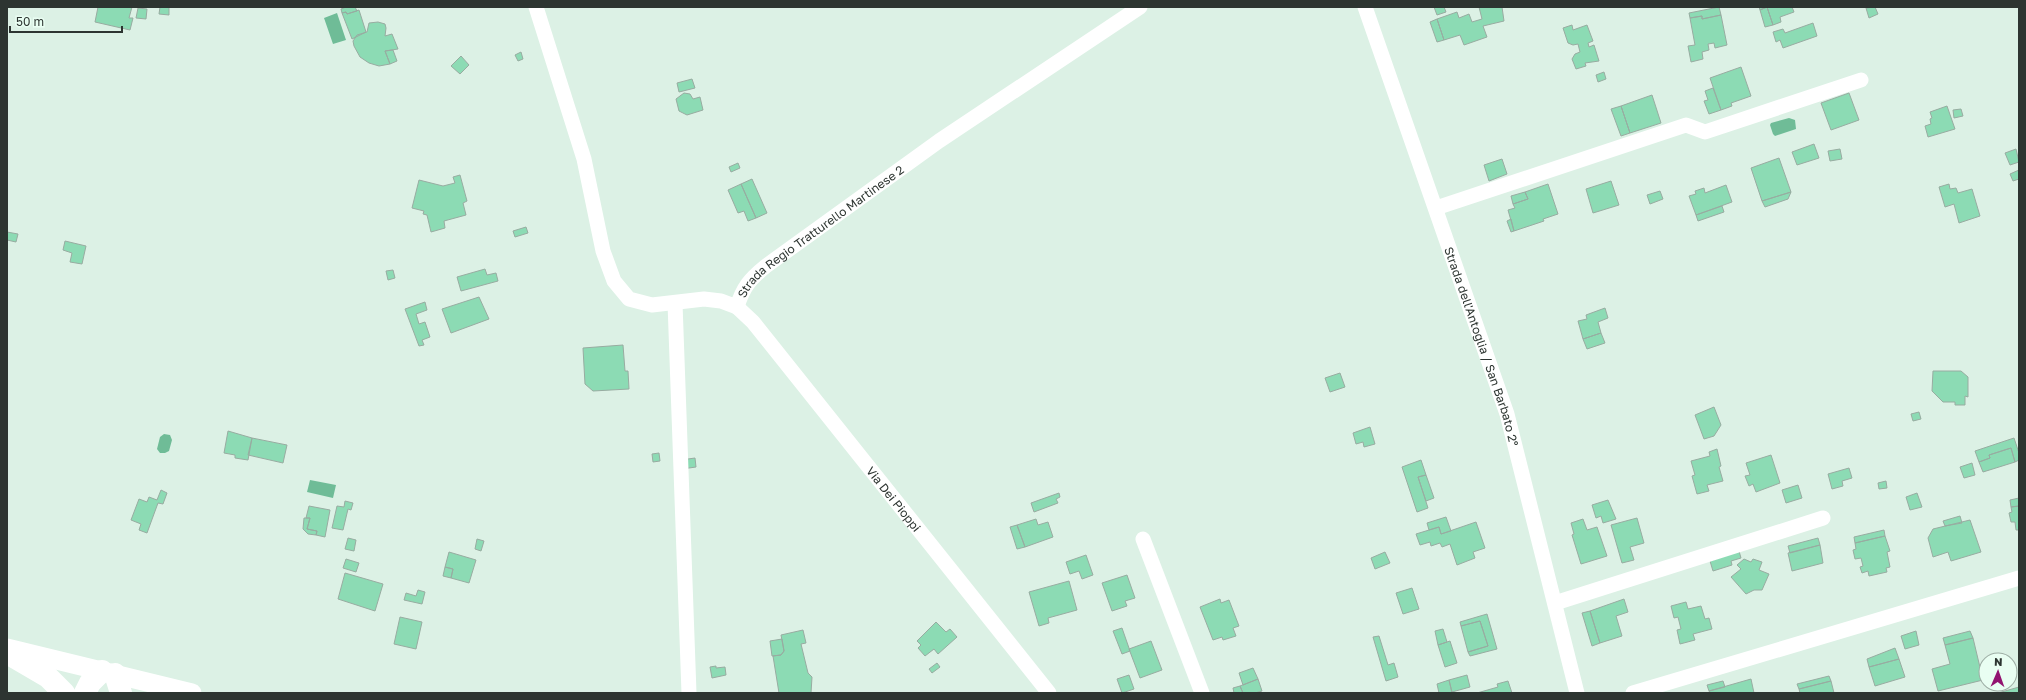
<svg xmlns="http://www.w3.org/2000/svg" width="2026" height="700" font-family="'Golos Text',sans-serif">
<rect width="100%" height="100%" fill="#dcf1e5"/>
<path fill="#6fbc97" d="M 337,13 L 346,40 L 333,44 L 324,18 Z
M 1789,118 L 1795,120 L 1796,129 L 1775,136 L 1773,134 L 1770,125 L 1771,123 Z
M 164,434 L 170,435 L 172,440 L 169,451 L 165,453 L 160,453 L 157,449 L 160,437 Z
M 310,480 L 336,485 L 333,498 L 307,492 Z"/>
<path fill="#8cdbb4" stroke="#98aca1" d="M 98,7 L 132,7 L 129,18 L 133,18 L 130,30 L 95,22 Z
M 160,7 L 169,7 L 169,15 L 159,14 Z
M 346,7 L 355,7 L 357,11 L 347,14 L 346,12 L 342,13 L 341,9 Z
M 1434,7 L 1444,7 L 1446,12 L 1437,15 Z
M 1479,7 L 1502,7 L 1504,21 L 1483,26 L 1487,37 L 1464,45 L 1460,35 L 1444,40 L 1437,19 L 1457,12 L 1459,18 L 1469,14 L 1472,22 L 1482,19 Z
M 1719,7 L 1721,15 L 1702,19 L 1702,16 L 1690,18 L 1689,13 Z
M 1759,7 L 1792,7 L 1794,12 L 1780,17 L 1781,22 L 1773,25 L 1767,7 L 1760,10 Z
M 1767,7 L 1773,25 L 1765,27 L 1760,10 Z
M 1875,7 L 1878,14 L 1869,18 L 1866,8 Z
M 138,8 L 147,9 L 146,19 L 136,18 Z
M 359,10 L 366,32 L 352,39 L 342,13 L 346,12 L 347,14 Z
M 1721,15 L 1727,45 L 1715,48 L 1714,43 L 1708,44 L 1709,50 L 1702,52 L 1703,59 L 1691,62 L 1688,46 L 1695,45 L 1690,18 L 1702,16 L 1702,19 Z
M 1437,19 L 1444,40 L 1437,42 L 1430,22 Z
M 378,22 L 385,24 L 386,28 L 385,36 L 392,34 L 398,49 L 385,51 L 390,64 L 379,66 L 369,63 L 360,57 L 354,46 L 353,41 L 357,35 L 367,32 L 369,23 Z
M 1813,23 L 1817,36 L 1783,48 L 1780,40 L 1776,42 L 1773,32 L 1783,29 L 1785,33 Z
M 1572,25 L 1573,30 L 1587,25 L 1593,41 L 1588,43 L 1589,47 L 1594,45 L 1599,61 L 1585,63 L 1586,66 L 1576,69 L 1572,59 L 1575,54 L 1580,52 L 1578,44 L 1573,45 L 1568,43 L 1563,28 Z
M 393,50 L 397,61 L 390,64 L 385,51 Z
M 521,52 L 523,59 L 518,61 L 515,55 Z
M 461,56 L 469,65 L 460,74 L 451,66 Z
M 1741,67 L 1751,96 L 1731,103 L 1732,106 L 1721,110 L 1710,78 Z
M 1604,72 L 1606,79 L 1598,82 L 1596,75 Z
M 692,79 L 695,88 L 679,92 L 677,83 Z
M 1713,88 L 1721,110 L 1709,114 L 1704,101 L 1708,100 L 1705,91 Z
M 684,93 L 690,94 L 693,99 L 700,97 L 703,110 L 687,115 L 679,111 L 676,99 Z
M 1849,93 L 1859,120 L 1831,130 L 1821,103 Z
M 1652,95 L 1661,123 L 1630,133 L 1621,106 Z
M 1621,106 L 1630,133 L 1621,136 L 1611,109 Z
M 1947,106 L 1955,129 L 1928,137 L 1925,126 L 1931,124 L 1930,119 L 1932,118 L 1930,112 Z
M 1961,109 L 1963,116 L 1954,118 L 1953,110 Z
M 1814,144 L 1819,158 L 1797,165 L 1792,152 Z
M 1840,149 L 1842,159 L 1830,161 L 1828,151 Z
M 2016,149 L 2019,162 L 2010,165 L 2005,153 Z
M 1779,158 L 1791,192 L 1762,201 L 1751,168 Z
M 1502,159 L 1507,174 L 1489,181 L 1484,165 Z
M 738,163 L 740,168 L 731,172 L 729,167 Z
M 2019,170 L 2019,179 L 2013,181 L 2010,174 Z
M 460,175 L 467,201 L 463,203 L 466,215 L 444,221 L 445,228 L 431,232 L 427,215 L 423,214 L 424,211 L 412,208 L 419,180 L 443,186 L 455,183 L 453,177 Z
M 752,179 L 767,213 L 756,218 L 741,184 Z
M 1611,181 L 1619,205 L 1593,213 L 1586,189 Z
M 741,184 L 756,218 L 748,221 L 744,211 L 738,213 L 728,190 Z
M 1548,184 L 1558,214 L 1543,219 L 1544,221 L 1514,231 L 1508,210 L 1515,208 L 1513,204 L 1528,199 L 1525,192 Z
M 1949,184 L 1950,189 L 1956,188 L 1958,193 L 1972,189 L 1980,216 L 1959,223 L 1954,204 L 1945,207 L 1939,187 Z
M 1726,185 L 1732,202 L 1696,215 L 1689,196 L 1696,194 L 1695,191 L 1704,188 L 1705,193 Z
M 1660,191 L 1663,199 L 1650,204 L 1647,195 Z
M 1525,192 L 1528,199 L 1513,204 L 1511,196 Z
M 1791,192 L 1788,199 L 1765,207 L 1762,201 Z
M 1722,206 L 1724,212 L 1698,221 L 1696,215 Z
M 1511,219 L 1514,231 L 1511,232 L 1507,221 Z
M 526,227 L 528,233 L 515,237 L 513,231 Z
M 7,232 L 18,234 L 16,242 L 7,240 Z
M 65,241 L 86,246 L 82,264 L 70,262 L 72,253 L 63,250 Z
M 485,269 L 487,275 L 496,273 L 498,281 L 461,291 L 457,277 Z
M 393,270 L 395,278 L 388,280 L 386,271 Z
M 479,297 L 489,319 L 451,333 L 442,309 Z
M 425,302 L 427,310 L 416,314 L 419,324 L 425,322 L 430,337 L 422,340 L 424,345 L 419,346 L 405,309 Z
M 1605,308 L 1608,318 L 1598,322 L 1601,333 L 1583,339 L 1578,321 L 1587,319 L 1586,315 Z
M 1601,333 L 1605,343 L 1587,349 L 1583,339 Z
M 623,345 L 625,371 L 628,371 L 629,389 L 593,391 L 585,384 L 583,348 Z
M 1933,371 L 1961,371 L 1968,377 L 1968,397 L 1965,396 L 1965,405 L 1955,405 L 1955,402 L 1943,402 L 1932,391 Z
M 1340,373 L 1345,387 L 1330,392 L 1325,378 Z
M 1714,407 L 1721,425 L 1714,436 L 1704,439 L 1695,415 Z
M 1919,412 L 1921,419 L 1913,421 L 1911,414 Z
M 1370,427 L 1375,444 L 1364,447 L 1363,442 L 1356,444 L 1353,433 Z
M 228,431 L 252,438 L 248,460 L 235,458 L 235,455 L 224,453 Z
M 252,438 L 287,445 L 283,463 L 248,455 Z
M 2014,438 L 2019,453 L 2019,460 L 2015,462 L 2011,448 L 1989,455 L 1990,458 L 1979,462 L 1975,451 Z
M 2011,448 L 2015,462 L 1983,472 L 1979,462 L 1990,458 L 1989,455 Z
M 1717,449 L 1721,466 L 1719,467 L 1723,481 L 1707,485 L 1709,491 L 1697,494 L 1692,476 L 1695,475 L 1691,461 L 1710,456 L 1709,452 Z
M 659,453 L 660,461 L 653,462 L 652,454 Z
M 1771,455 L 1780,483 L 1756,492 L 1753,484 L 1749,486 L 1745,476 L 1750,475 L 1746,463 Z
M 695,458 L 696,467 L 682,469 L 681,460 Z
M 1421,460 L 1426,475 L 1418,477 L 1428,508 L 1417,512 L 1402,467 Z
M 1972,463 L 1975,475 L 1964,478 L 1960,467 Z
M 1849,468 L 1852,478 L 1842,481 L 1843,486 L 1832,489 L 1828,474 Z
M 1426,475 L 1434,498 L 1426,501 L 1418,477 Z
M 1886,481 L 1887,488 L 1879,489 L 1878,483 Z
M 1798,485 L 1802,498 L 1786,503 L 1782,490 Z
M 161,490 L 167,493 L 163,504 L 158,503 L 147,533 L 139,530 L 141,524 L 131,520 L 139,499 L 147,502 L 149,497 L 157,500 Z
M 1059,493 L 1060,497 L 1056,499 L 1058,503 L 1034,512 L 1031,503 Z
M 1917,493 L 1922,507 L 1910,510 L 1906,497 Z
M 2019,498 L 2019,506 L 2011,507 L 2010,500 Z
M 1608,500 L 1616,519 L 1603,523 L 1601,516 L 1596,518 L 1592,505 Z
M 345,501 L 353,503 L 351,510 L 348,509 L 343,530 L 332,528 L 337,506 L 344,507 Z
M 309,506 L 330,510 L 325,537 L 316,535 L 317,531 L 307,529 L 310,518 L 306,518 Z
M 2019,506 L 2019,530 L 2016,530 L 2015,522 L 2011,522 L 2009,513 L 2012,512 L 2011,507 Z
M 1960,516 L 1962,523 L 1945,526 L 1943,521 Z
M 1446,517 L 1451,531 L 1441,534 L 1439,527 L 1429,530 L 1427,523 Z
M 304,518 L 310,518 L 307,529 L 317,531 L 316,535 L 308,534 L 303,529 Z
M 1637,518 L 1644,543 L 1630,547 L 1634,560 L 1622,563 L 1611,525 Z
M 1036,519 L 1038,525 L 1048,522 L 1053,537 L 1025,547 L 1017,525 Z
M 1583,519 L 1587,530 L 1597,527 L 1607,556 L 1581,564 L 1572,535 L 1574,534 L 1571,523 Z
M 1970,520 L 1981,552 L 1951,561 L 1948,552 L 1933,557 L 1928,538 L 1933,529 Z
M 1476,522 L 1485,548 L 1473,552 L 1475,558 L 1457,565 L 1450,544 L 1442,547 L 1440,543 L 1431,546 L 1430,542 L 1420,545 L 1416,534 L 1439,527 L 1441,534 Z
M 1017,525 L 1025,547 L 1017,549 L 1010,527 Z
M 1884,530 L 1885,536 L 1855,543 L 1854,537 Z
M 1885,536 L 1890,551 L 1887,552 L 1890,567 L 1886,568 L 1887,572 L 1869,576 L 1868,571 L 1862,573 L 1860,567 L 1863,566 L 1861,558 L 1855,559 L 1853,550 L 1856,549 L 1855,543 Z
M 348,538 L 356,540 L 354,551 L 345,549 Z
M 1818,538 L 1820,545 L 1790,553 L 1788,546 Z
M 477,539 L 484,541 L 481,551 L 475,549 Z
M 1820,545 L 1823,563 L 1792,571 L 1788,553 Z
M 1739,551 L 1741,558 L 1731,561 L 1732,565 L 1713,571 L 1710,561 Z
M 449,552 L 476,560 L 469,583 L 451,578 L 453,569 L 445,567 Z
M 1385,552 L 1390,563 L 1375,569 L 1371,558 Z
M 1086,555 L 1093,575 L 1082,579 L 1079,571 L 1070,574 L 1066,562 Z
M 346,559 L 359,563 L 356,572 L 343,568 Z
M 1744,559 L 1751,562 L 1753,559 L 1762,562 L 1759,570 L 1769,574 L 1762,590 L 1754,590 L 1746,594 L 1731,577 L 1741,569 L 1737,565 Z
M 445,567 L 453,569 L 451,578 L 443,576 Z
M 345,573 L 383,584 L 375,611 L 338,599 Z
M 1127,575 L 1135,598 L 1125,601 L 1127,606 L 1112,611 L 1102,583 Z
M 1069,581 L 1077,610 L 1048,618 L 1049,623 L 1039,626 L 1029,592 Z
M 1412,588 L 1419,609 L 1403,614 L 1396,593 Z
M 418,590 L 425,592 L 422,604 L 404,600 L 406,593 L 416,596 Z
M 1220,599 L 1221,603 L 1229,600 L 1239,626 L 1233,628 L 1236,636 L 1223,640 L 1222,637 L 1213,640 L 1200,607 Z
M 1624,599 L 1628,612 L 1616,616 L 1622,636 L 1600,643 L 1590,611 Z
M 1686,602 L 1688,609 L 1701,606 L 1705,619 L 1709,618 L 1712,629 L 1693,634 L 1695,640 L 1680,644 L 1677,630 L 1681,629 L 1678,617 L 1674,618 L 1671,606 Z
M 1590,611 L 1600,643 L 1592,646 L 1582,613 Z
M 1487,614 L 1497,649 L 1470,656 L 1468,652 L 1488,646 L 1480,621 L 1461,626 L 1460,622 Z
M 400,617 L 422,622 L 416,649 L 394,644 Z
M 1480,621 L 1488,646 L 1468,652 L 1461,626 Z
M 936,622 L 946,632 L 950,629 L 957,637 L 938,654 L 934,649 L 925,656 L 918,648 L 921,645 L 917,641 Z
M 1122,628 L 1130,651 L 1122,654 L 1113,631 Z
M 1443,629 L 1447,642 L 1438,645 L 1435,631 Z
M 803,630 L 806,643 L 801,644 L 808,673 L 812,677 L 811,693 L 779,693 L 773,656 L 781,655 L 784,651 L 781,635 Z
M 1916,631 L 1919,645 L 1905,649 L 1901,636 Z
M 1970,631 L 1973,638 L 1945,645 L 1943,638 Z
M 1379,636 L 1388,665 L 1394,663 L 1398,677 L 1386,681 L 1373,637 Z
M 1973,638 L 1983,680 L 1938,691 L 1932,669 L 1950,664 L 1945,645 Z
M 782,639 L 784,651 L 781,655 L 772,656 L 770,641 Z
M 1151,641 L 1162,670 L 1140,678 L 1129,649 Z
M 1450,641 L 1457,663 L 1445,667 L 1438,645 Z
M 1895,648 L 1899,659 L 1869,667 L 1867,659 Z
M 1899,659 L 1905,677 L 1875,686 L 1869,667 Z
M 937,663 L 940,667 L 932,673 L 929,669 Z
M 716,666 L 716,668 L 725,667 L 726,675 L 712,678 L 710,667 Z
M 1253,668 L 1258,679 L 1243,685 L 1239,673 Z
M 1129,675 L 1134,689 L 1122,693 L 1117,679 Z
M 1467,675 L 1470,687 L 1452,692 L 1449,680 Z
M 1829,676 L 1831,681 L 1799,689 L 1797,684 Z
M 1258,679 L 1262,691 L 1255,693 L 1243,693 L 1240,686 Z
M 1751,679 L 1754,693 L 1710,693 L 1709,691 Z
M 1449,680 L 1452,693 L 1439,693 L 1437,684 Z
M 1508,681 L 1512,693 L 1477,693 L 1498,687 L 1497,684 Z
M 1723,681 L 1725,687 L 1709,691 L 1707,685 Z
M 1831,681 L 1834,693 L 1800,693 L 1799,689 Z
M 1240,686 L 1243,693 L 1234,693 L 1233,688 Z
M 2019,687 L 2019,693 L 1998,693 Z"/>
<g fill="none" stroke-linecap="round" stroke-linejoin="round">
<g stroke="#fff" stroke-width="15">
<path id="s1" d="M 536,7 L 584,159 L 603,251 L 614,281 L 629,299 L 652,305 L 704,299 L 721,301 L 737,307 C 743,287 750,279 766,266 L 939,141 L 1140,7"/>
<path id="s2" d="M 1365,7 L 1507,414 L 1577,693"/>
<path d="M 1436,208 L 1686,125 L 1705,132 L 1861,80"/>
<path d="M 675,303 L 689,693"/>
<path id="s3" d="M 737,307 L 753,322 L 1049,693"/>
<path d="M 1143,539 L 1202,693"/>
<path d="M 1555,603 L 1823,518"/>
<path d="M 1633,693 L 2019,578"/>
</g>
<path stroke="#fff" stroke-width="19" d="M 7,648 L 192,693"/>
<path stroke="#fff" stroke-width="22" d="M 7,653 L 48,677 L 64,693
M 115,674 L 121,693
M 85,693 L 90,683 L 102,671"/>
</g>
<g text-anchor="middle" dominant-baseline="central" stroke-width="3" stroke-linejoin="round" paint-order="stroke">
<g font-size="12" fill="#2d3531" stroke="#e9fef2">
<text stroke="none"><textPath href="#s1" startOffset="534">Strada Regio Tratturello Martinese 2</textPath></text>
<text stroke="none"><textPath href="#s2" startOffset="359">Strada dell'Antoglia / San Barbato 2°</textPath></text>
<text stroke="none"><textPath href="#s3" startOffset="248">Via Dei Pioppi</textPath></text>
</g>
</g>
<rect width="2026" height="700" fill="none" stroke="#2d3531" stroke-width="16"/>
<g transform="translate(1998 672) rotate(2)"><circle r="19" fill="#e9fef2" stroke="#9eaea5"/>
<path d="M0-3L7 15L0 10L-7 15Z" fill="#921470"/>
<text y="-6" font-size="11" font-weight="bold" text-anchor="middle" fill="#2d3531">N</text>
</g>
<path d="M10 26v6h112v-6" fill="none" stroke="#2d3531" stroke-width="2"/>
<text x="16" y="26" font-size="12" fill="#2d3531" stroke="#e9fef2" stroke-width="3" paint-order="stroke">50 m</text>
</svg>
